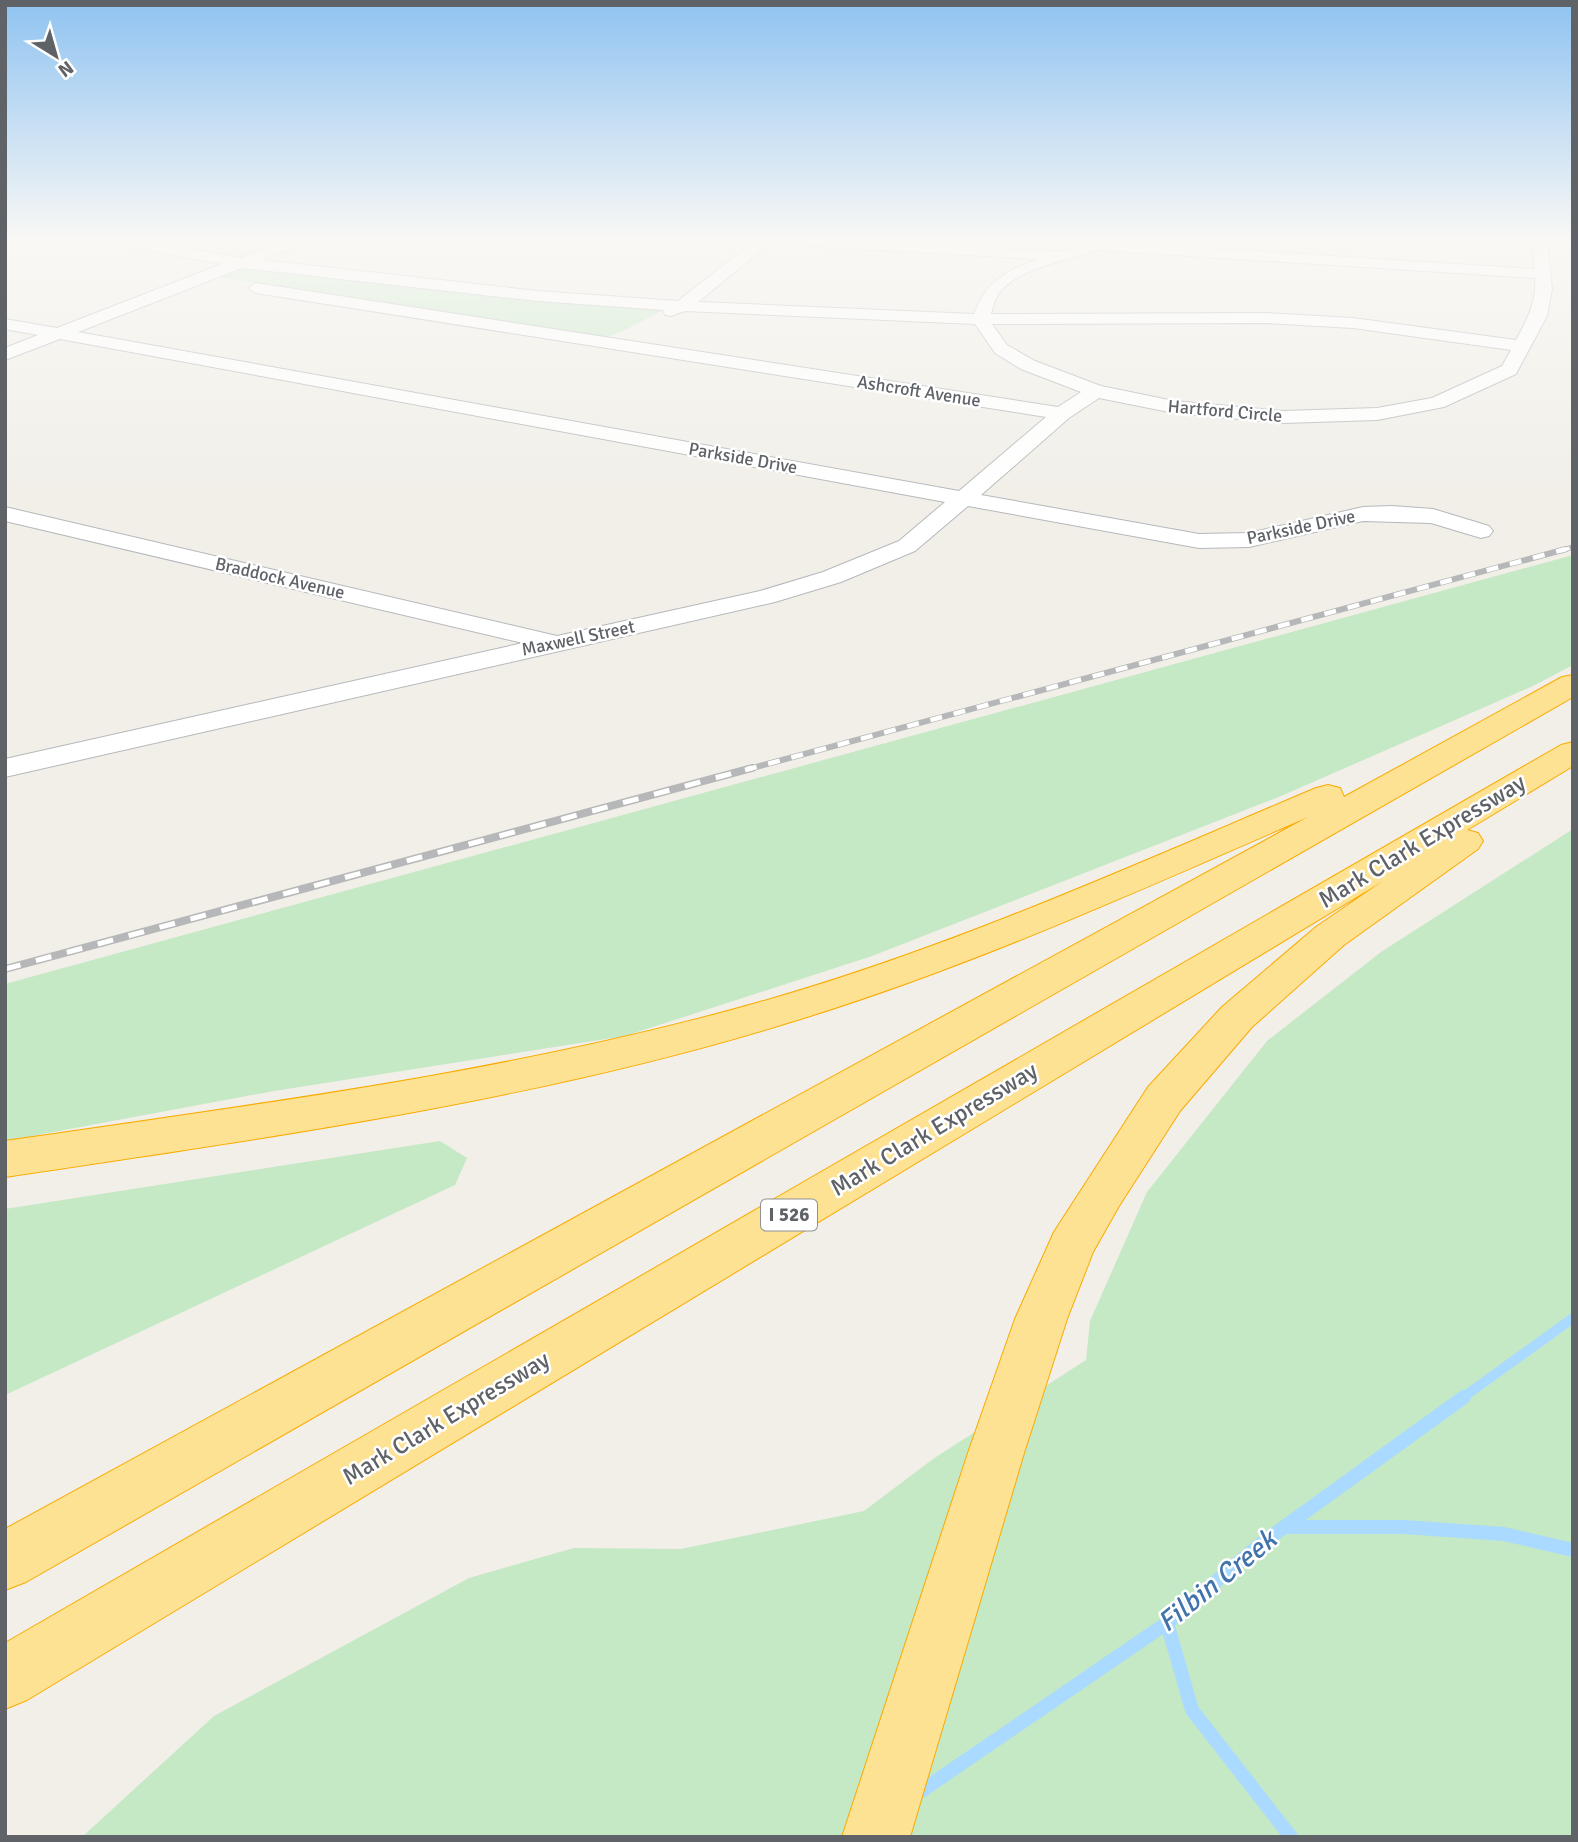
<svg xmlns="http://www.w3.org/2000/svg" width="1578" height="1842" font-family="Signika,sans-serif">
<rect width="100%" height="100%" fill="#f1efe8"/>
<path fill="#c5e8c5" d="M 246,265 L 665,309 L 621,332 L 603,338 L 218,277 Z
M 1573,555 L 1573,665 L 1533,686 L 1281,796 L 872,956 L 625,1036 L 274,1091 L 5,1141 L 5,984 Z
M 1573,829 L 1573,1837 L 82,1837 L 214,1716 L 469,1578 L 574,1548 L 681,1549 L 864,1511 L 933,1459 L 1086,1360 L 1090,1321 L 1147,1192 L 1267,1041 L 1381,952 Z
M 440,1141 L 467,1158 L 455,1185 L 5,1395 L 5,1209 Z"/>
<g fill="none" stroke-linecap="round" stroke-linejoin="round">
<path stroke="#aadaff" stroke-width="10" d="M 1462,1398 L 1573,1318"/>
<path stroke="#aadaff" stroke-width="14" d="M 1284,1527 L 1404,1527 L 1504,1534 L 1573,1550
M 1167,1623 L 1192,1710 L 1291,1837
M 914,1796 L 1167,1623 L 1258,1546 L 1464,1397"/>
<g stroke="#b5b8bc" stroke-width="2">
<path id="minor" d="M 107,239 L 141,239 L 240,258 L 292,239 L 315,239 L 262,260 L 538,291 L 678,301 L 753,242 L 751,239 L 851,239 L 1061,252 L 1095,239 L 1115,239 L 1113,242 L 1534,269 L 1532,239 L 1547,239 L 1552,289 L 1547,316 L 1518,370 L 1516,374 L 1444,407 L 1377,420 L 1283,423 L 1174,413 L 1099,398 L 1069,418 L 981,495 L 1199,534 L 1249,533 L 1363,507 L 1392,506 L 1433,509 L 1489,526 L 1493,531 L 1489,536 L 1481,538 L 1431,523 L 1363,521 L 1249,547 L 1199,548 L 968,506 L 915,551 L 841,582 L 775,602 L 5,777 L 5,759 L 523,643 L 5,521 L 5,507 L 557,636 L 760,591 L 823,572 L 899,541 L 945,502 L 60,339 L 5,360 L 5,348 L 38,335 L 5,329 L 5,319 L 57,328 L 222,264 L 114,244 ZM 769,244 L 1039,259 C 1008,269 985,282 974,314 L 698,302 ZM 1096,250 L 1535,278 C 1537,301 1527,320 1516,340 L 1353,318 L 1267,313 L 991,314 C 993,307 995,299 999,293 C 1021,266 1066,262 1096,250 ZM 242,268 L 538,301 L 663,310 L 665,315 L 671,316 L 685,311 L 975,324 L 995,353 L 1021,369 L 1081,392 L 1058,407 L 256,283 L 248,288 L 256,293 L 1046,417 L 959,491 L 78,332 ZM 1267,323 L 1353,328 L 1511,350 L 1502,366 L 1432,398 L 1377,408 L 1283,411 L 1174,401 L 1101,386 L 1035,361 L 1007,345 L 992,324 Z"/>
</g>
<g stroke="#f9ab00" stroke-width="2">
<path id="motorway" d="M 1573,675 L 1573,697 L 26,1582 L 5,1590 L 5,1529 L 1308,817 C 1135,892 962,971 781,1025 C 529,1102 265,1138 5,1177 L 5,1141 C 258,1104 514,1072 760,1002 C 951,948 1134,865 1316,788 L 1328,785 L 1340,788 L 1344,797 L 1562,677 Z
M 1573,742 L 1573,766 L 1467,830 L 1478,833 L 1483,841 L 1478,849 L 1344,945 L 1252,1027 L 1180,1111 L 1119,1206 L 1093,1252 L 1067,1319 L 1024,1453 L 910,1837 L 842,1837 L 968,1453 L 1015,1319 L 1054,1232 L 1148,1087 L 1222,1007 L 1316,927 L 1383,881 L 27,1700 L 5,1709 L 5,1643 L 1561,745 Z"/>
</g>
<use href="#minor" fill="#fff" fill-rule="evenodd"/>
<use href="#motorway" fill="#fde293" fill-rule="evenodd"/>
<g stroke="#b6b7b8" stroke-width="5">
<path id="rail-far2" d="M 1560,551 L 1573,547"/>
</g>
<g stroke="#b6b7b8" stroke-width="6">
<path id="rail-far1" d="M 745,770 L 1566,549"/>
</g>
<g stroke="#b6b7b8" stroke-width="8">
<path id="rail" d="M 5,969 L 752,768"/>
</g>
<use href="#rail-far2" stroke="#fff" stroke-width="3.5" stroke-dasharray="10" stroke-linecap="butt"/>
<use href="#rail-far1" stroke="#fff" stroke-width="4.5" stroke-dasharray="12" stroke-linecap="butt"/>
<use href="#rail" stroke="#fff" stroke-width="5" stroke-dasharray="16" stroke-linecap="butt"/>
</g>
<linearGradient id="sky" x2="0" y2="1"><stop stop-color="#8fc3f1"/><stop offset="0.48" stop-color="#f9f8f5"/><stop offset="1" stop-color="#f9f8f5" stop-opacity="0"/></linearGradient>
<rect width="1578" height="497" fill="url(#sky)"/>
<g text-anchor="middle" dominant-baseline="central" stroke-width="5" stroke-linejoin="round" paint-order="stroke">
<g font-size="18" fill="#5f6368" stroke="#fff">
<text transform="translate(919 391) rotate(9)">Ashcroft Avenue</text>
<text transform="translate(1225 411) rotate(5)">Hartford Circle</text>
<text transform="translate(743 458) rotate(10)">Parkside Drive</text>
<text transform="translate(1301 527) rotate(-12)">Parkside Drive</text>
<text transform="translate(280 578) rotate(13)">Braddock Avenue</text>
<text transform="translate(578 638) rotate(-12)">Maxwell Street</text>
</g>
<rect fill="#fff" stroke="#8f9295" stroke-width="2" x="761" y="1199.5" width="56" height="31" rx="5"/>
<g font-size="19" font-weight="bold" fill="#5f6368">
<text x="789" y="1215">I 526</text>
</g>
<g font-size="24" fill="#5f6368" stroke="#fff">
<text transform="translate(1422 841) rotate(-31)">Mark Clark Expressway</text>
<text transform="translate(934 1129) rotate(-31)">Mark Clark Expressway</text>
<text transform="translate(446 1418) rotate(-31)">Mark Clark Expressway</text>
</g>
<g font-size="28" font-style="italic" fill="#4174aa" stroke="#fff">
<text transform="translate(1217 1581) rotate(-39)">Filbin Creek</text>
</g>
</g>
<rect width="1578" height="1842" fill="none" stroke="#5f6368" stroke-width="14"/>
<g transform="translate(56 56) rotate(143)" stroke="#ffffff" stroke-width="5" paint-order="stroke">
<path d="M0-5L12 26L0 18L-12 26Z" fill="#5f6368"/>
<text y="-10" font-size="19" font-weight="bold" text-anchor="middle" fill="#5f6368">N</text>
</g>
</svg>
